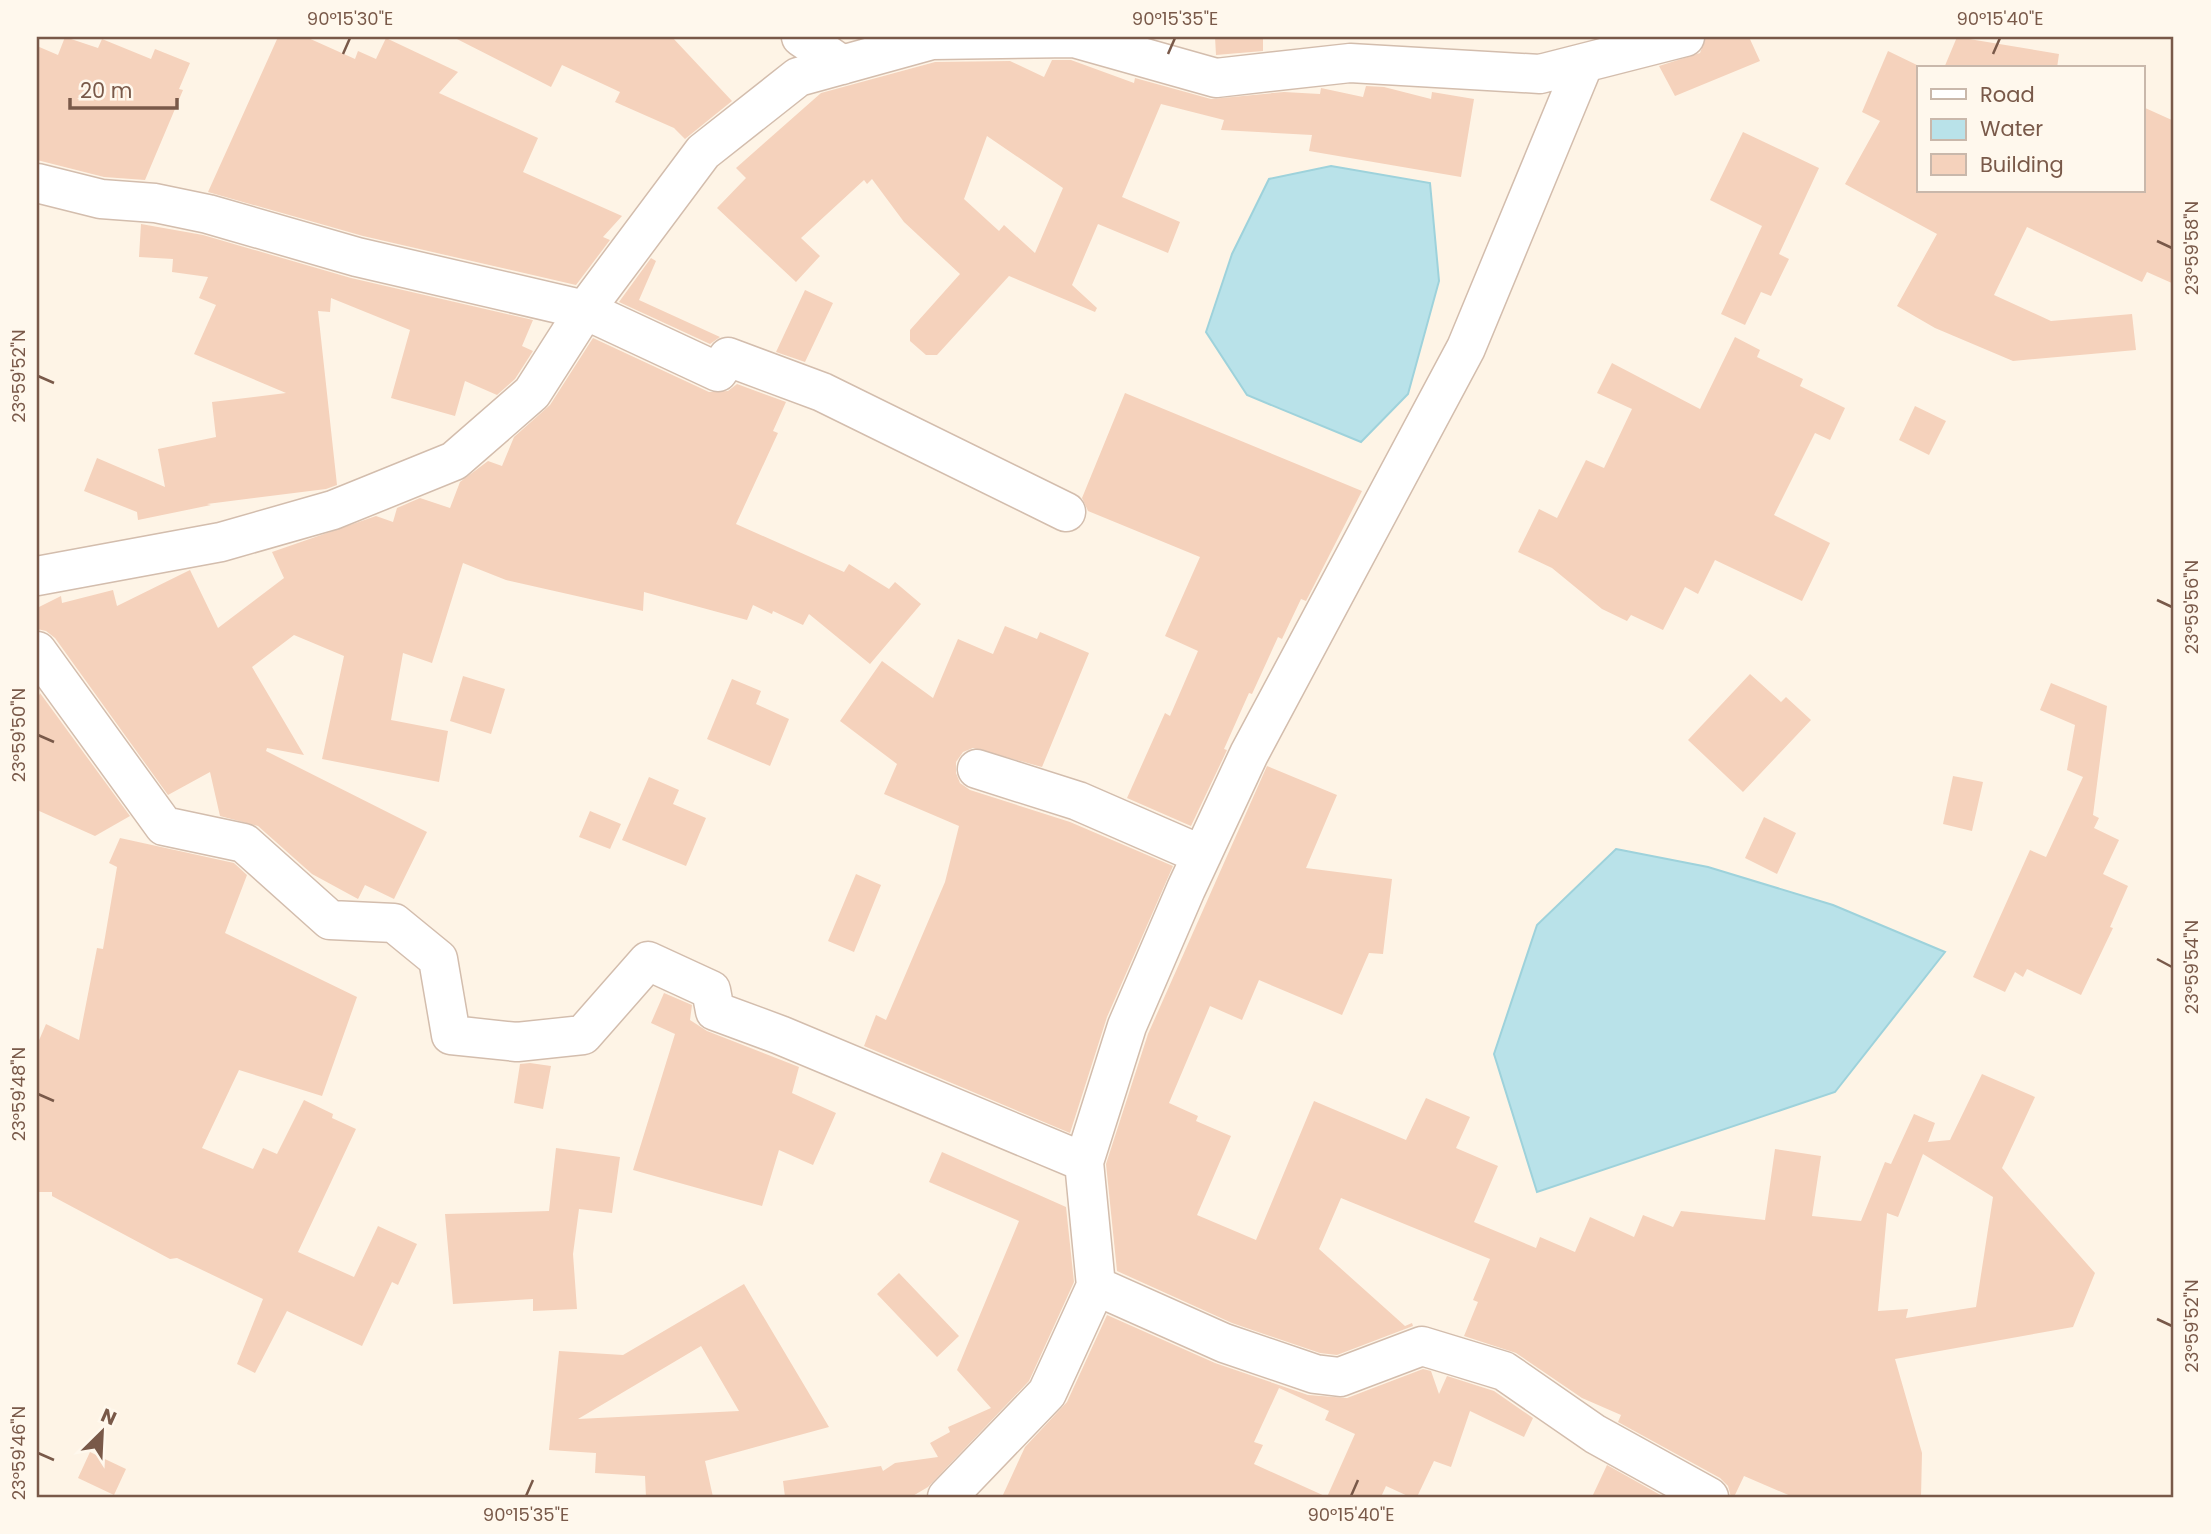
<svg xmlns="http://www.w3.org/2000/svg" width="2211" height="1534" font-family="Poppins,sans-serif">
<rect width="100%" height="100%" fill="#fef4e6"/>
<path fill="#b9e2e9" stroke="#9ed2db" stroke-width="2" d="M 1331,166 L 1430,183 L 1439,281 L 1408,394 L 1361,442 L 1247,395 L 1206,332 L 1232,254 L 1269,179 Z
M 1616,849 L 1708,867 L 1833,905 L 1945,952 L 1835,1092 L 1537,1192 L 1494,1054 L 1537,925 Z"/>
<path fill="#f5d2bc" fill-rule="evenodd" d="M 65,37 L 98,48 L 102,39 L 151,59 L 155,49 L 190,63 L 179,89 L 183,90 L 145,180 L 104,177 L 37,160 L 37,46 L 58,55 Z
M 278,37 L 306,37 L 355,59 L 358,51 L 376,59 L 386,38 L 458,72 L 439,93 L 538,138 L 523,172 L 622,216 L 603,237 L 610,240 L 576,285 L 363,236 L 208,192 Z
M 453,37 L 672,37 L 732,101 L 685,139 L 674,128 L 615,102 L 620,92 L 562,65 L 551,87 Z
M 1215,37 L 1263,37 L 1263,51 L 1216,55 Z
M 1706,37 L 1749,37 L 1760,61 L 1675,96 L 1659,66 L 1700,53 Z
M 1957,37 L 2059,54 L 2057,68 L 1944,68 Z
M 1888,51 L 1919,66 L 1919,191 L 2143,191 L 2143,107 L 2174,121 L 2174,284 L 2147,272 L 2142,282 L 2027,227 L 1994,295 L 2051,321 L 2132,314 L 2136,350 L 2013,361 L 1935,328 L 1897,306 L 1937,234 L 1845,184 L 1880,121 L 1862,112 Z
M 1052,60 L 1071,60 L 1134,83 L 1135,78 L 1211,99 L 1284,92 L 1320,94 L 1321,88 L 1363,97 L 1366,86 L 1384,87 L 1431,99 L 1432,92 L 1474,99 L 1461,177 L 1309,151 L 1312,135 L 1221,130 L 1224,120 L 1161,104 L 1122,197 L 1180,222 L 1168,253 L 1098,224 L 1072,285 L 1097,308 L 1095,312 L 1009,276 L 937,355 L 926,355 L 910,341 L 910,330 L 960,274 L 904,222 L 872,179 L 867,184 L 864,180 L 801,238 L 820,256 L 796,282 L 717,208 L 746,178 L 736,168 L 821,93 L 935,62 L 1010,61 L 1044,77 ZM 987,136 L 1063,188 L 1035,253 L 1004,225 L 999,231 L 964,199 Z
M 1743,132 L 1819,168 L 1779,254 L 1789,259 L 1771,296 L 1761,292 L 1745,325 L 1721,314 L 1762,226 L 1710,200 Z
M 141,224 L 203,235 L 351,278 L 533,320 L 522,346 L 533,351 L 515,379 L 497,395 L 465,381 L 455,416 L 391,398 L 410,330 L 331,298 L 330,312 L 318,311 L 337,485 L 326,489 L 207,504 L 211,505 L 138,520 L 137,512 L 84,491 L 97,458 L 165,487 L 158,449 L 216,437 L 212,402 L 286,393 L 194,354 L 216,305 L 199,298 L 208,277 L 172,272 L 173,259 L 139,257 Z
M 651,258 L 656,261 L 639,300 L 720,337 L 710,344 L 619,302 Z
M 805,290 L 833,303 L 805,362 L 776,352 Z
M 1735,337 L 1760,350 L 1757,357 L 1803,379 L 1800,386 L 1845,408 L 1830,440 L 1815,433 L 1774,515 L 1830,543 L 1802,601 L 1715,560 L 1698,594 L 1685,587 L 1663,630 L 1631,615 L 1627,621 L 1602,609 L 1552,568 L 1518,552 L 1539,509 L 1557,518 L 1586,460 L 1604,468 L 1632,409 L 1597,393 L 1612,363 L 1700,409 Z
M 593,338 L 709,392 L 728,391 L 737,384 L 786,402 L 773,431 L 778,433 L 736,524 L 844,572 L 849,564 L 889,589 L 895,582 L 921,604 L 870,664 L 809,614 L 803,625 L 773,611 L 772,614 L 753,605 L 747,620 L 644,592 L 643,611 L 506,580 L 463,563 L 432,663 L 403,653 L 391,720 L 448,731 L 439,782 L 322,759 L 344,656 L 294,635 L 252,667 L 304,755 L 267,748 L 266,751 L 427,832 L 394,899 L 365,885 L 358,899 L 312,874 L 258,826 L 220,816 L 210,772 L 168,795 L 55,638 L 46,631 L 37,629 L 37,608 L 61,596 L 62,603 L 113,590 L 117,606 L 190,570 L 218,628 L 284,578 L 272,552 L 376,516 L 393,522 L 397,508 L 420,498 L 450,508 L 460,482 L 488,461 L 502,466 L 514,437 L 550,405 Z
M 1125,393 L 1362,491 L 1306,601 L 1301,599 L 1282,639 L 1278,637 L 1252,694 L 1249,693 L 1224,749 L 1227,750 L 1191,826 L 1127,798 L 1165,713 L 1170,716 L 1198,651 L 1165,636 L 1200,557 L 1088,511 L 1082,498 Z
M 1915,406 L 1946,421 L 1929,455 L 1899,440 Z
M 1005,626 L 1037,639 L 1040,632 L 1089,653 L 1042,767 L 973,748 L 963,752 L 956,762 L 956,773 L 960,783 L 970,790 L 1070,822 L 1173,866 L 1107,1017 L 1070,1133 L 864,1046 L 876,1015 L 886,1020 L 945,882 L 959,826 L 884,794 L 897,764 L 840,721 L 882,661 L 933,698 L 958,639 L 993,654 Z
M 1750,674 L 1781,702 L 1786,697 L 1811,720 L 1743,792 L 1688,740 Z
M 463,676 L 505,689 L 491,734 L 450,721 Z
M 732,679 L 761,691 L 756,704 L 789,719 L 770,766 L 707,739 Z
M 2051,683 L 2107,706 L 2093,815 L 2099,818 L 2094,828 L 2119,840 L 2103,874 L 2128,886 L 2110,927 L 2113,928 L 2081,995 L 2027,969 L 2023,977 L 2015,972 L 2005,992 L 1973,977 L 2030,850 L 2046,857 L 2083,777 L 2067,770 L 2075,725 L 2040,710 Z
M 40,693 L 130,816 L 95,836 L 37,810 L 37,701 Z
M 1267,766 L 1337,795 L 1306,868 L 1392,879 L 1383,954 L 1369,953 L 1342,1015 L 1259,980 L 1242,1020 L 1210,1006 L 1169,1103 L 1198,1116 L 1196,1121 L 1231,1136 L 1197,1215 L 1256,1240 L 1314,1101 L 1406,1140 L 1426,1098 L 1470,1117 L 1456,1148 L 1498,1166 L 1474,1222 L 1536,1248 L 1540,1237 L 1575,1252 L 1590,1217 L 1634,1237 L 1643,1215 L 1673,1227 L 1681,1211 L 1765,1220 L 1775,1149 L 1821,1156 L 1812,1216 L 1861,1221 L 1885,1162 L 1891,1164 L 1914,1114 L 1935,1123 L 1928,1142 L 1950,1140 L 1982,1074 L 2035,1097 L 2002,1168 L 2095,1273 L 2073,1327 L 1895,1359 L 1922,1453 L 1921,1497 L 1793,1497 L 1744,1476 L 1734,1497 L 1731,1497 L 1728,1486 L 1720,1478 L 1618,1422 L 1621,1415 L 1582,1398 L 1516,1353 L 1464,1336 L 1478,1302 L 1473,1300 L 1490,1259 L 1341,1198 L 1319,1249 L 1405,1326 L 1412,1323 L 1413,1326 L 1337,1355 L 1320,1353 L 1232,1323 L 1117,1271 L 1106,1164 L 1148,1034 ZM 1923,1154 L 1993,1197 L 1976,1307 L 1906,1318 L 1908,1309 L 1878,1311 L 1887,1213 L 1898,1217 Z
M 1953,776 L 1983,782 L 1972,831 L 1943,824 Z
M 649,777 L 679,790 L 673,804 L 706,818 L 686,866 L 622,840 Z
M 590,811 L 621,824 L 610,849 L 579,837 Z
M 1764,817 L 1796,833 L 1777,874 L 1745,858 Z
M 120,838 L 234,863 L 247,875 L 225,933 L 357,997 L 322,1096 L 239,1070 L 202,1148 L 253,1169 L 263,1148 L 277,1154 L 304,1100 L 333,1114 L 332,1118 L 356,1129 L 298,1252 L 354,1277 L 378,1226 L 417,1244 L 398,1285 L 392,1282 L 362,1346 L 287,1311 L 255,1373 L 237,1364 L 263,1299 L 177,1258 L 170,1259 L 52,1196 L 52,1192 L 37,1192 L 37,1045 L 46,1024 L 79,1040 L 97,948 L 103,949 L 117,867 L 109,863 Z
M 856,874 L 881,885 L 854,952 L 828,941 Z
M 664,993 L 692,1005 L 690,1020 L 707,1031 L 799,1067 L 792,1093 L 836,1113 L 813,1165 L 779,1150 L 762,1206 L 633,1170 L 675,1034 L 651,1023 Z
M 530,1063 L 551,1066 L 543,1109 L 514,1103 L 520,1064 Z
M 556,1148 L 620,1157 L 612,1213 L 579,1209 L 573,1254 L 577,1309 L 533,1311 L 533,1299 L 453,1304 L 445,1214 L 549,1211 Z
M 942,1152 L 1066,1207 L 1074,1282 L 1029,1381 L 928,1487 L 911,1497 L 785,1497 L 783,1481 L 881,1466 L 883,1471 L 895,1463 L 938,1457 L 930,1443 L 950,1432 L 948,1427 L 991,1408 L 957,1370 L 1019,1221 L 929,1182 Z
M 899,1273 L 959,1336 L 937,1357 L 877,1294 Z
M 744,1284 L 829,1427 L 705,1461 L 713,1497 L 646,1497 L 645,1476 L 595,1473 L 596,1453 L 549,1450 L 559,1351 L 623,1355 ZM 701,1346 L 739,1411 L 578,1419 Z
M 1107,1315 L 1215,1363 L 1308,1395 L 1347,1398 L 1423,1369 L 1431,1371 L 1439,1394 L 1447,1376 L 1494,1391 L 1533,1418 L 1524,1437 L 1470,1411 L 1451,1467 L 1434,1461 L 1417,1497 L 1410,1497 L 1386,1486 L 1381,1497 L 1327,1497 L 1355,1434 L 1325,1420 L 1329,1411 L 1279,1388 L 1254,1442 L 1263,1445 L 1254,1464 L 1327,1497 L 1002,1497 L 1025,1447 L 1067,1402 Z
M 90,1452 L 126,1469 L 114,1495 L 78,1478 Z
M 1607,1465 L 1664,1497 L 1592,1497 Z"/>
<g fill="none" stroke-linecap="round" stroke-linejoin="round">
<g stroke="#d3bdad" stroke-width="41">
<path id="minor" d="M 801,37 L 842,65
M 37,183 L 101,199 L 155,203 L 208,214 L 357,257 L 585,310 L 718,372 L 728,357 L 822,392 L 1066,512
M 37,576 L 221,542 L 333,510 L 454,461 L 532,393 L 585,310 L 703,152 L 798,77 L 932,40 L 1074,38 L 1216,78 L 1350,63 L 1540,74 L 1685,37
M 37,651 L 164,826 L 244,843 L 330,920 L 394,923 L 438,959 L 451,1035 L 517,1042 L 583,1035 L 648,961 L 711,990 L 715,1011 L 780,1035 L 1084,1162
M 977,769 L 1078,801 L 1202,855
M 1096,1286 L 1224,1343 L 1315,1374 L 1340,1377 L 1422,1346 L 1504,1371 L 1595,1434 L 1709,1497
M 947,1497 L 1047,1393 L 1096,1286 L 1084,1162 L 1127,1026 L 1186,889 L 1249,754 L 1466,348 L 1584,63"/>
</g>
<use href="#minor" stroke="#fff" stroke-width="38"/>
</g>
<path fill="none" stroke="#795949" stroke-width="2.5" d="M 343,54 L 350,38M 1168,54 L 1175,38M 1993,54 L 2000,38M 2157,241 L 2172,248M 38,376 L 54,383M 2157,600 L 2172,607M 38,735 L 54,742M 2157,959 L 2172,967M 38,1094 L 54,1101M 2157,1319 L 2172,1326M 38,1453 L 54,1460M 526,1496 L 533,1480M 1351,1496 L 1358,1480"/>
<rect width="2211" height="1534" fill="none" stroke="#fff8ed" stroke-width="77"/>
<rect x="1917" y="66" width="228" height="126" fill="#fff8ed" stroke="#c9b8ab" stroke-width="2"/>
<rect x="1931" y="89" width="35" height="10" fill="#ffffff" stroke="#c9b8ab" stroke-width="2"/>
<text x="1980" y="102" font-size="21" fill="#795949">Road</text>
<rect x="1931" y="119" width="35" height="21" fill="#b9e2e9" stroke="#c9b8ab" stroke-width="2"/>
<text x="1980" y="136" font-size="21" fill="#795949">Water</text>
<rect x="1931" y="154" width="35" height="21" fill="#f5d2bc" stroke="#c9b8ab" stroke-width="2"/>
<text x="1980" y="172" font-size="21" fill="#795949">Building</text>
<g transform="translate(102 1432) rotate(24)" stroke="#fff8ed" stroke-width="5" paint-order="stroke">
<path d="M0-5L12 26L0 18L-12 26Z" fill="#795949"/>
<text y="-10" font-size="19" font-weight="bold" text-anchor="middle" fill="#795949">N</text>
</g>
<path d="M70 98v10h107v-10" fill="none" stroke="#795949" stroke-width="3.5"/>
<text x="80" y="98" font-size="21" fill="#795949" stroke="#fff8ed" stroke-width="5" paint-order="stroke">20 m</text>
<rect x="38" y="38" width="2134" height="1458" fill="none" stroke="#795949" stroke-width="2.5"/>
<g font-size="18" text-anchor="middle" fill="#795949">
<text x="350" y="25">90°15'30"E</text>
<text x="1175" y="25">90°15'35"E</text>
<text x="2000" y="25">90°15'40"E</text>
<text transform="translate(2192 248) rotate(-90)" y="6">23°59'58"N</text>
<text transform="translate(19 376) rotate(-90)" y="6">23°59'52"N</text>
<text transform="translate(2192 607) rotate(-90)" y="6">23°59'56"N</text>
<text transform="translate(19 735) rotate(-90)" y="6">23°59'50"N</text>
<text transform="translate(2192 967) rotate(-90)" y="6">23°59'54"N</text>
<text transform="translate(19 1094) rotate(-90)" y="6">23°59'48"N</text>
<text transform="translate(2192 1326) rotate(-90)" y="6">23°59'52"N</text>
<text transform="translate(19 1453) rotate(-90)" y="6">23°59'46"N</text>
<text x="526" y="1521">90°15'35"E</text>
<text x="1351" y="1521">90°15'40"E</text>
</g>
</svg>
